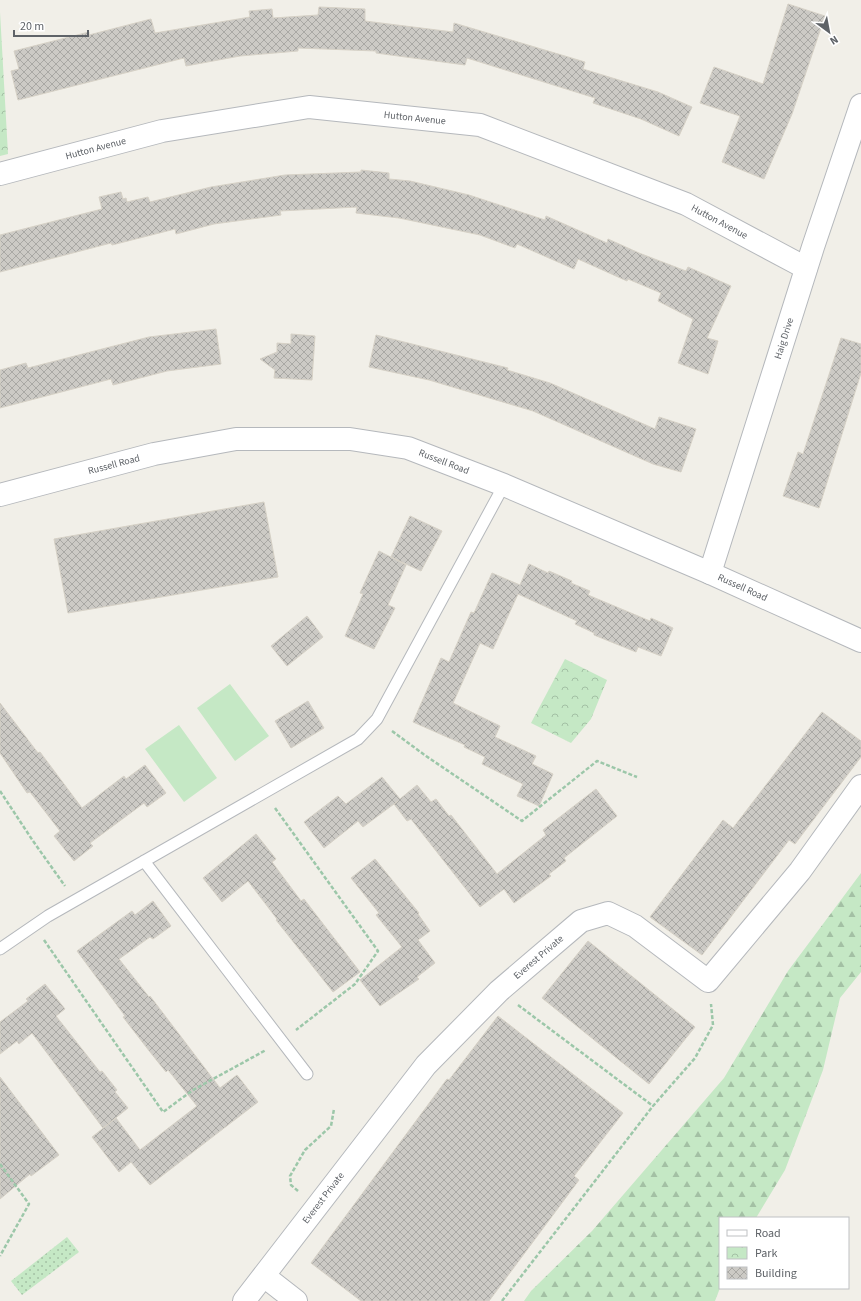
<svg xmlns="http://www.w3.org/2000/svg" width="861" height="1301" font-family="'Source Sans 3',sans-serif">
<defs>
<pattern id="forest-firs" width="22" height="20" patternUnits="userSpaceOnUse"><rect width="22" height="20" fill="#c5e8c5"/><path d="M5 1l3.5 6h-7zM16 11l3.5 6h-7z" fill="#a3c0a4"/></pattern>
<pattern id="park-crowns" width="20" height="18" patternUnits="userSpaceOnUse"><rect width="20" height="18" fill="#c5e8c5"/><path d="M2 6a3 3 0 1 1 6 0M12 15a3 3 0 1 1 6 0" fill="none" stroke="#a3c0a4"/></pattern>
<pattern id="garden-dots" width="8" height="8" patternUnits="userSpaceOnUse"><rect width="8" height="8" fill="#c5e8c5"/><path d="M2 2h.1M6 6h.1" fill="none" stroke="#a3c0a4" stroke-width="1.8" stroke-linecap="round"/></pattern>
<pattern id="building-cross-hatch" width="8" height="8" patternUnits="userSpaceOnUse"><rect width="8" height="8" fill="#cccac5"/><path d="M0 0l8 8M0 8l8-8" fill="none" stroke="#a9a8a4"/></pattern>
</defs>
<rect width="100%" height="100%" fill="#f1efe8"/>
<path fill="url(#forest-firs)" d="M 861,873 L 861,972 L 840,998 L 823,1070 L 785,1170 L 756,1218 L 720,1218 L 720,1288 L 715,1301 L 524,1301 L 531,1291 L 592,1231 L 724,1078 L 788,971 Z"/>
<path fill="url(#park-crowns)" d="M 0,12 L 8,154 L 0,156 Z
M 565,659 L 607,680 L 591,719 L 571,743 L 531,723 Z"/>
<path fill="url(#garden-dots)" d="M 67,1237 L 79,1252 L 22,1295 L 11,1281 Z"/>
<path fill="#c5e8c5" d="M 230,684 L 269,736 L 235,761 L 197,708 Z
M 179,725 L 217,778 L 184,802 L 145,749 Z"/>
<path fill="url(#building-cross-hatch)" stroke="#d6d1c6" d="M 788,4 L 825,16 L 792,114 L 764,179 L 722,162 L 740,116 L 700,103 L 714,67 L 763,84 Z
M 319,7 L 365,9 L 365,21 L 453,32 L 454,23 L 585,62 L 583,69 L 658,92 L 692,107 L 679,136 L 641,119 L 593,103 L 595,98 L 467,58 L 465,65 L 376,53 L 376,51 L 298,48 L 298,51 L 240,56 L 186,66 L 184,58 L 18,100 L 11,71 L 19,69 L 14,51 L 89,32 L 89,35 L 151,19 L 155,33 L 250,17 L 249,11 L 272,9 L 273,18 L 318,15 Z
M 361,170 L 389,173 L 389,179 L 410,181 L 469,195 L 545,220 L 546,216 L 607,243 L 608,239 L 639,253 L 686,271 L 688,267 L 731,286 L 707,338 L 718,341 L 708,374 L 678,363 L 693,319 L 658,301 L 661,293 L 628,279 L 627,281 L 578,259 L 574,269 L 517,244 L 515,248 L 480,235 L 399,218 L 356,213 L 357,207 L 280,211 L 281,215 L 214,224 L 176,234 L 175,229 L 112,245 L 111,243 L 0,272 L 0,235 L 102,209 L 99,197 L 121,192 L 123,199 L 126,198 L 127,202 L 148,197 L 150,202 L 211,187 L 285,175 L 361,172 Z
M 216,329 L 221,364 L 167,371 L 113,385 L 111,379 L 0,408 L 0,370 L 26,363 L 28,368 L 149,337 Z
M 291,334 L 315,336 L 312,380 L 274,378 L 275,370 L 260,359 L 277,352 L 277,343 L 291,344 Z
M 376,335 L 508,368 L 507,370 L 550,383 L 655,429 L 659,417 L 696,429 L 681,472 L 653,464 L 533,411 L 429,380 L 369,367 Z
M 841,338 L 861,344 L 861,373 L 819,508 L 783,496 L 798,452 L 803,454 Z
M 264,502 L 278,577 L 68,613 L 54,539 Z
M 410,516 L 442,531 L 421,571 L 391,557 Z
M 379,551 L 406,565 L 388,605 L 395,608 L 374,649 L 345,636 L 363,594 L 360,593 Z
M 529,564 L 548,573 L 549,571 L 572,581 L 571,583 L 590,591 L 588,595 L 650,621 L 651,618 L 673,628 L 661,656 L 638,647 L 636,652 L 594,635 L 594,633 L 575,624 L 577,621 L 518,594 L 493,649 L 480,643 L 453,703 L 500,726 L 495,737 L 536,756 L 532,764 L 553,774 L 539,806 L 517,796 L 523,784 L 482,764 L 485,757 L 464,747 L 465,745 L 413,722 L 441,658 L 449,662 L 471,612 L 474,613 L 492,573 L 520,585 Z
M 307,616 L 323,637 L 287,666 L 271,646 Z
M 308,701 L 324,728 L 291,748 L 275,721 Z
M 0,703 L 38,753 L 40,752 L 82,808 L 124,776 L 126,779 L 145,765 L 166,793 L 147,807 L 144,803 L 90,843 L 93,846 L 74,861 L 54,836 L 60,831 L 30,792 L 27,793 L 0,753 Z
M 822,712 L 861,741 L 861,757 L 795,844 L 789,840 L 702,955 L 650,917 L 723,820 L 733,828 Z
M 382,777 L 400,799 L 417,785 L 431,802 L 436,799 L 449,816 L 451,815 L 497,874 L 546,835 L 543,830 L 596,789 L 617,816 L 564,858 L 566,861 L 549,874 L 551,876 L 514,903 L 504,889 L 480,907 L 411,819 L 407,821 L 394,804 L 398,801 L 363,827 L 358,821 L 324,848 L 304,822 L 338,796 L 346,804 Z
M 256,834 L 276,859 L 272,862 L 301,901 L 304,899 L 360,972 L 333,992 L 276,920 L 277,919 L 248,881 L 222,902 L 203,878 Z
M 375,859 L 419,913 L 418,914 L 430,931 L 418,940 L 435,963 L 417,977 L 419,979 L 380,1006 L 360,980 L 402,947 L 376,915 L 379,913 L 351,878 Z
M 153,901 L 171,926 L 153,939 L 150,937 L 119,959 L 149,997 L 150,996 L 220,1088 L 237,1075 L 258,1102 L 150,1185 L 131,1162 L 119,1172 L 92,1137 L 116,1118 L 140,1150 L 197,1106 L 168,1070 L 166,1072 L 150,1052 L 123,1017 L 125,1016 L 77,951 L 132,911 L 135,915 Z
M 588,941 L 695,1027 L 649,1084 L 542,998 Z
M 45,984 L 65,1009 L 56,1016 L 100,1072 L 102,1071 L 117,1090 L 115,1092 L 128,1108 L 103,1128 L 32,1033 L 19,1044 L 17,1041 L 0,1054 L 0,1022 L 28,1001 L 26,999 Z
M 498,1016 L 623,1113 L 574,1176 L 579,1180 L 489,1301 L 361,1301 L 311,1263 L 447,1079 L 449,1080 Z
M 0,1077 L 59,1155 L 31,1176 L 30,1174 L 0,1199 Z"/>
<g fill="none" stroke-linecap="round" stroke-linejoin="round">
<g stroke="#b5b8bc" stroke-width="13">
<path id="service" d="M 144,861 L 307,1074
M 0,949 L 48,916 L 358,739 L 377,719 L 504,485"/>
</g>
<g stroke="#b5b8bc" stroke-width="24">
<g id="minor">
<path id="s1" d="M 0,174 L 162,131 L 309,107 L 480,125 L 686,204 L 806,268"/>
<path d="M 264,1276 L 296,1301"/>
<path id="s2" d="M 244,1301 L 426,1065 L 499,991 L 581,921 L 608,913 L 635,926 L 708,981 L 800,871 L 861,786"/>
</g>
</g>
<g stroke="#b5b8bc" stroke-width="24">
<g id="tertiary">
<path id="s3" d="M 0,495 L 154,454 L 236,439 L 350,439 L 408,448 L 504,485 L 710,573 L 861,641"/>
<path id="s4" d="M 710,573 L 813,247 L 861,105"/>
</g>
</g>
<path stroke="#9cc7a9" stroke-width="2.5" stroke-dasharray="4 2" stroke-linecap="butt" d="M 392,731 L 426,756 L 522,821 L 597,761 L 637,777
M 0,791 L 33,841 L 65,886
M 275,808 L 378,951 L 355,984 L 296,1030
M 44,940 L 163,1112 L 193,1090 L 266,1050
M 518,1005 L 653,1106
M 0,1164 L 29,1204 L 0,1256
M 298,1191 L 291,1185 L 290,1176 L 305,1150 L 331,1126 L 334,1109
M 502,1301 L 653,1106 L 695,1058 L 713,1025 L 711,1004"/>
<use href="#service" stroke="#fff" stroke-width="11"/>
<use href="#minor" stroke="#fff" stroke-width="22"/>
<use href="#tertiary" stroke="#fff" stroke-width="22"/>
</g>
<g text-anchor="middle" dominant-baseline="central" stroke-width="3" stroke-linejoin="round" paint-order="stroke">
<g font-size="10" fill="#5f6368" stroke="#fff">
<text stroke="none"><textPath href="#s1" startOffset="423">Hutton Avenue</textPath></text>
<text stroke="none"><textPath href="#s1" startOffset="99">Hutton Avenue</textPath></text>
<text stroke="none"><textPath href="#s1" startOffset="747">Hutton Avenue</textPath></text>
<text stroke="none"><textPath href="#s4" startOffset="246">Haig Drive</textPath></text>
<text stroke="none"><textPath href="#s3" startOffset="454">Russell Road</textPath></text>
<text stroke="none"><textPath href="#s3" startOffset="118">Russell Road</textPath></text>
<text stroke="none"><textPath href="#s3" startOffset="778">Russell Road</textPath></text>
<text stroke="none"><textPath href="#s2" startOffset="454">Everest Private</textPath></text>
<text stroke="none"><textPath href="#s2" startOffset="130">Everest Private</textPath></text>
</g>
</g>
<rect x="719" y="1217" width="130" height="72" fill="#ffffff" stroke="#bfc1c3"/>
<rect x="727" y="1230" width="20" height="6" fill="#ffffff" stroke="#bfc1c3"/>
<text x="755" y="1237" font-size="12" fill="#5f6368">Road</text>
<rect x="727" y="1247" width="20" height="12" fill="url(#park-crowns)" stroke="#bfc1c3"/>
<text x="755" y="1257" font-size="12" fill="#5f6368">Park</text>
<rect x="727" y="1267" width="20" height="12" fill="url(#building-cross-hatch)" stroke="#bfc1c3"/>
<text x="755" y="1277" font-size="12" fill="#5f6368">Building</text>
<g transform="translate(829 32) rotate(148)" stroke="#ffffff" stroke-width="3" paint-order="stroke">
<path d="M0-3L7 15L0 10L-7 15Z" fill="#5f6368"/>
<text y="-6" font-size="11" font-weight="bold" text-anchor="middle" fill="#5f6368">N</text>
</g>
<path d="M14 30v6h74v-6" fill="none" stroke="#5f6368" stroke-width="2"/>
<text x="20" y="30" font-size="12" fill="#5f6368" stroke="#ffffff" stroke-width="3" paint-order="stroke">20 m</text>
</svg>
